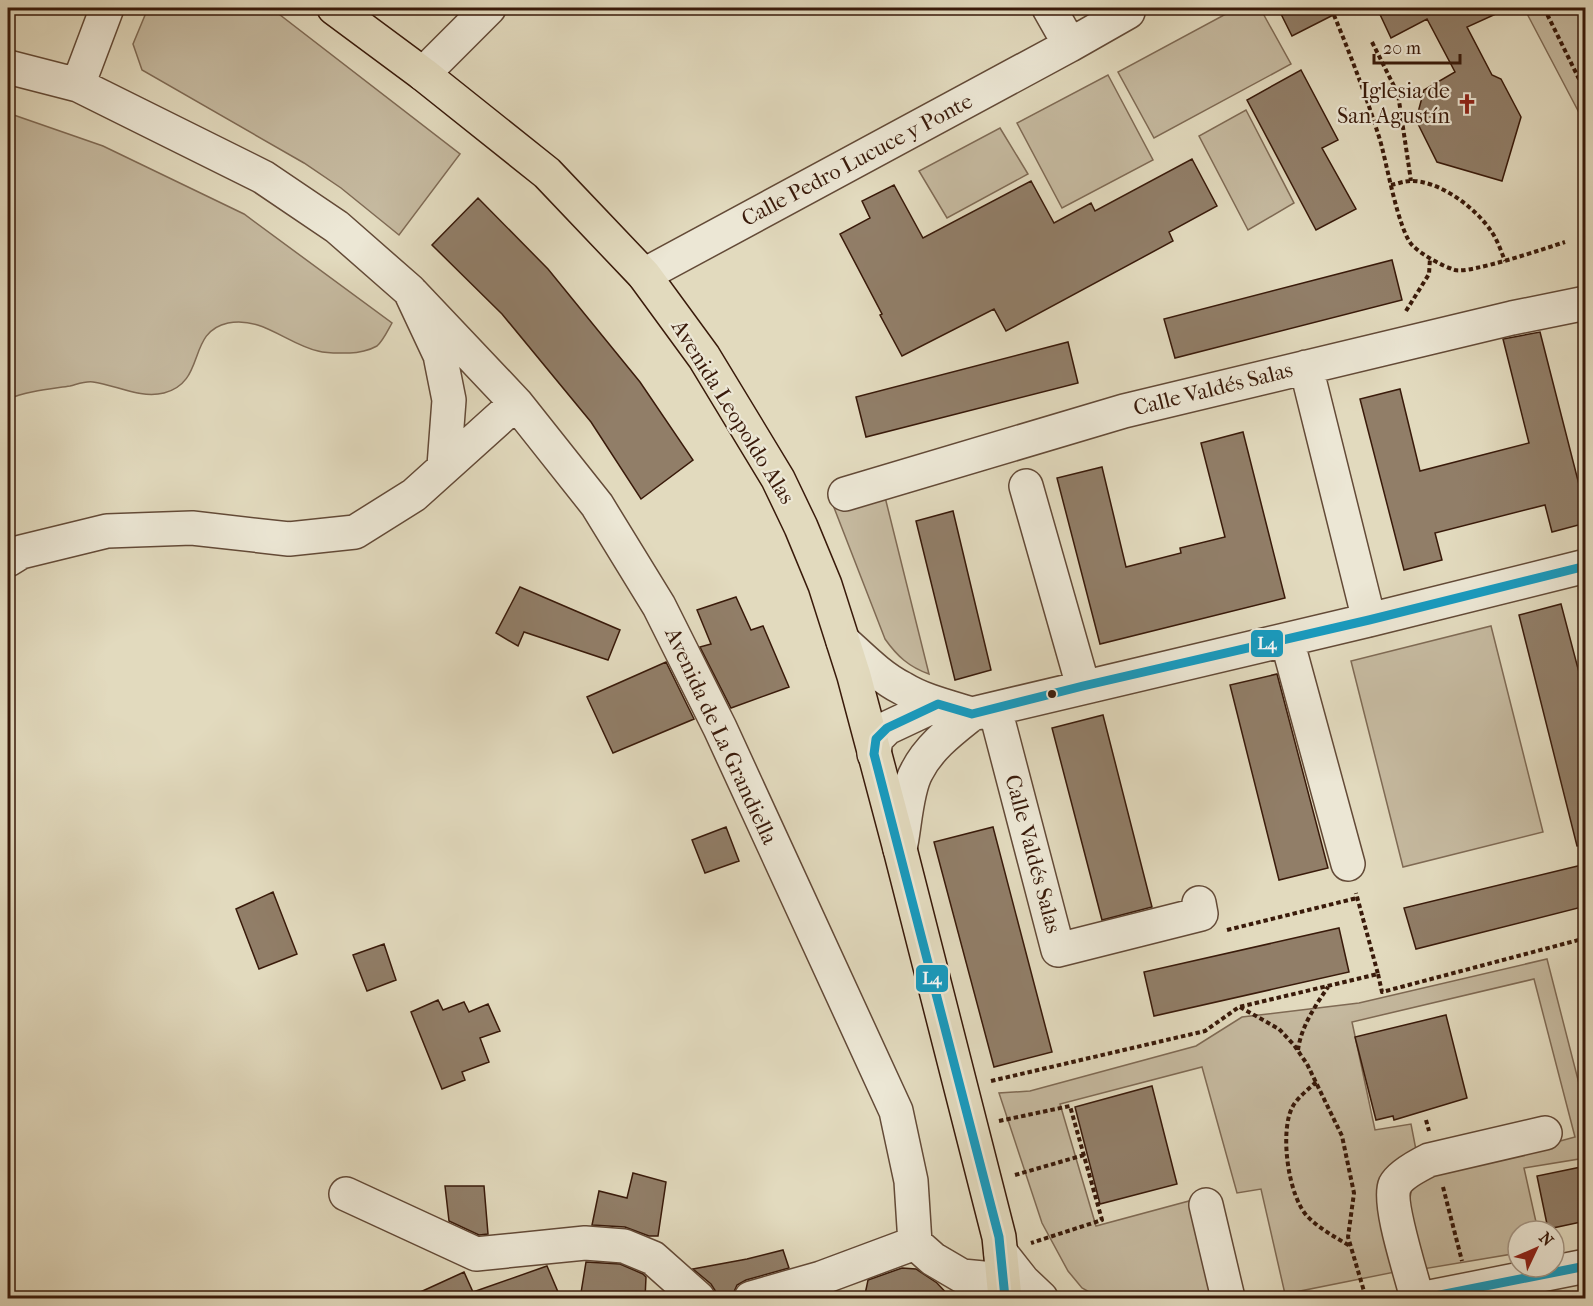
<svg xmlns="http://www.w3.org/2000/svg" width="1593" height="1306" font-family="'IM FELL French Canon',serif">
<rect width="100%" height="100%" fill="#e2dabe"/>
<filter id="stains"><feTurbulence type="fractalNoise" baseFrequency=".00333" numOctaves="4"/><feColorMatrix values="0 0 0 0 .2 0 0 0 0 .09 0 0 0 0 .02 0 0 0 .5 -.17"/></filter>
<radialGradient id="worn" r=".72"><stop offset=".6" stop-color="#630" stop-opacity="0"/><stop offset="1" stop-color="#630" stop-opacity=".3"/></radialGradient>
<path fill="#c5b99f" stroke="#7f6a54" stroke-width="1.5" d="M 148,8 L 271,8 L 460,154 L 399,235 L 341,188 L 304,163 L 142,70 L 133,44 Z
M 1237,8 L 1260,8 L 1291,64 L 1154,138 L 1118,72 Z
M 1524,8 L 1585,8 L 1585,124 Z
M 1108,75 L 1153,160 L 1062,208 L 1017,123 Z
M 1246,110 L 1294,203 L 1248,230 L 1199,136 Z
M 8,113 L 103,146 L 244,214 L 392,323 C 388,330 383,341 377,346 C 370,350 358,353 350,353 C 340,353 329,354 318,351 C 287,344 262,316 228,323 C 186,332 207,382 164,393 C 140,399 116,385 93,382 C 85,381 78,384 70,386 C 50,389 27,391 8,399 Z
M 1000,128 L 1028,174 L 947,218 L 919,171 Z
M 884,493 L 929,674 C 909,667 897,656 885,639 L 833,505 Z
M 1491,626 L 1543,832 L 1403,867 L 1351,661 Z
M 1547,959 L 1585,1107 L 1585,1158 L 1524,1168 L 1538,1231 L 1518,1231 L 1518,1253 L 1423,1269 L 1408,1209 L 1413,1181 L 1575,1137 L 1534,979 L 1352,1022 L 1375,1130 L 1411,1124 L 1417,1155 L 1394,1169 L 1405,1270 L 1285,1294 L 1261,1189 L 1237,1193 L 1202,1067 L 1060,1104 L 1096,1226 L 1189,1201 L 1214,1298 L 1100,1298 L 1082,1288 L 1068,1271 L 1042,1223 L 999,1093 L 1030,1091 L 1196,1046 L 1242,1017 L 1359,1003 Z"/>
<path fill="#917e68" stroke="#391a0a" stroke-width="1.5" d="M 1278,8 L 1347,8 L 1292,36 Z
M 1377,8 L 1509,8 L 1467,27 L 1492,75 L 1501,79 L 1521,117 L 1502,181 L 1437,162 L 1416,120 L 1424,90 L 1455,72 L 1427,19 L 1391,38 Z
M 1301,70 L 1338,140 L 1322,148 L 1356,209 L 1316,230 L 1247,100 Z
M 1192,159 L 1217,206 L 1169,232 L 1173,241 L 1006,331 L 994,309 L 902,356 L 880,315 L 882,314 L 840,234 L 870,218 L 862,201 L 894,185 L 923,238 L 1031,181 L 1054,223 L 1091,203 L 1095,211 Z
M 478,198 L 548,269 L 640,382 L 693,460 L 641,499 L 591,422 L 502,314 L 432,245 Z
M 1392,260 L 1402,300 L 1175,358 L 1164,319 Z
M 1540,332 L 1586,512 L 1586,523 L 1552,532 L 1545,505 L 1435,533 L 1442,560 L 1404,570 L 1360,399 L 1400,389 L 1420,471 L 1529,443 L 1503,339 Z
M 1068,342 L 1078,383 L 866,437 L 856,397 Z
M 1243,432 L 1285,598 L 1100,644 L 1057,478 L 1102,467 L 1126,567 L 1181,553 L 1180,548 L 1225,537 L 1201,443 Z
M 953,511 L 991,670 L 955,680 L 916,521 Z
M 520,587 L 620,630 L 608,660 L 524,632 L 518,646 L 496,633 Z
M 736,597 L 751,630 L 763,626 L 789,687 L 731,708 L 700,647 L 711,644 L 697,610 Z
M 1561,604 L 1586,699 L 1586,845 L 1577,846 L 1519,615 Z
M 666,662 L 694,719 L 613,753 L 587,697 Z
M 1277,674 L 1328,868 L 1279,880 L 1230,685 Z
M 1103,715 L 1152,907 L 1102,920 L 1052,728 Z
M 726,827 L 739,861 L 705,873 L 692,840 Z
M 993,827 L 1052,1052 L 994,1067 L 934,842 Z
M 1586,864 L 1586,906 L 1416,949 L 1404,908 Z
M 273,892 L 297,954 L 259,969 L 236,909 Z
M 1339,928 L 1349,972 L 1154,1016 L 1144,972 Z
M 384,944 L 396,980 L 367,991 L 353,955 Z
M 438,1000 L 443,1010 L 464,1002 L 469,1012 L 488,1004 L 500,1031 L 480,1038 L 489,1062 L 462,1072 L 465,1080 L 442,1089 L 411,1012 Z
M 1446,1015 L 1467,1098 L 1394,1120 L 1393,1116 L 1376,1120 L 1355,1037 Z
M 1152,1086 L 1177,1184 L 1100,1204 L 1075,1107 Z
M 1586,1166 L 1586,1221 L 1548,1229 L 1537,1176 Z
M 633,1173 L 666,1182 L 658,1236 L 649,1236 L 625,1227 L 592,1225 L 599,1191 L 627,1198 Z
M 445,1186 L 484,1186 L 488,1234 L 479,1235 L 449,1221 Z
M 783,1250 L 789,1268 L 746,1280 L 737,1285 L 733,1294 L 716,1298 L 716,1292 L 711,1284 L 693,1269 L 747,1259 Z
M 586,1262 L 620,1264 L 643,1274 L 646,1277 L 645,1299 L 580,1299 Z
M 547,1266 L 561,1299 L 405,1299 L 464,1272 L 473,1292 Z
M 902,1268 L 916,1269 L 937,1283 L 952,1299 L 864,1299 L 868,1280 Z"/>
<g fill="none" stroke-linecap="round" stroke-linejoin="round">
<g stroke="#634a37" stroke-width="36">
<path id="minor" d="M 1049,8 L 1070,45
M 8,67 L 78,85 L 263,177 L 337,227 L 410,291 L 440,355 L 449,400 L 444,466
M 423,74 L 489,8
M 78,85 L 107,8
M 644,275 L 1070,45 L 1128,12 L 1126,8
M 410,291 L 516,403 L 597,505 L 659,606 L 720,728 L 896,1111 L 911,1181 L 915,1243
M 1306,367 L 1369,620
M 1026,486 L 1083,686
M 845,494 L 1124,411 L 1512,318 L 1586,303
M 8,560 L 21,552 L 107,531 L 192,528 L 289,539 L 355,532 L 414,495 L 516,403
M 1287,640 L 1348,864
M 843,641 C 861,657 880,677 902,688 C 923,701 949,707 972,714 L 1369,620 L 1586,566
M 995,709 L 1058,950 L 1201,914 L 1199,903
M 874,754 L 876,739 L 887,728 L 938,704
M 900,849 C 905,827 906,790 917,771 C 929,747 952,730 972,714
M 346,1194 L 476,1254 L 585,1243 L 624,1246 L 653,1258 L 698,1298
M 1206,1205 L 1228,1298
M 915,1243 L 933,1259 L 962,1276 L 1004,1280
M 1001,1253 L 1023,1281 L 1041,1298
M 751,1298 L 821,1278 L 915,1243
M 1417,1298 C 1412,1277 1387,1202 1395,1185 C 1400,1175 1419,1165 1429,1160 L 1545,1133
M 1425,1298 L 1586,1266"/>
</g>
<g stroke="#391a0a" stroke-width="36">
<path id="major" d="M 334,8 L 423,74 L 547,173 L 644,275 L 704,357 L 778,479 L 801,527 L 825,585 L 854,676 L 900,849 L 999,1237 L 1005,1298"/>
</g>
<path stroke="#391a0a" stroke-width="4" stroke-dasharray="4.5 3" stroke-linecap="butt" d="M 1331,8 C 1349,51 1366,95 1380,140 C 1387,164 1398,229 1412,245 C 1422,255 1442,266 1455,270 C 1469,274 1547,248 1565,242
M 1544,8 L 1586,93
M 1372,42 L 1398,94 L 1411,181
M 1391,185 C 1397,184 1404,181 1410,181 C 1439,180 1476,208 1491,231 C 1497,239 1501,251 1505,261
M 1406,311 L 1429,274 L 1430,258
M 8,809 L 15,809
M 1227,930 L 1357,898
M 1378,974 L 1382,992 L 1586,938
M 1240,1007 L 1279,1029 L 1294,1045 L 1307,1064 L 1342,1136 L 1354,1193 L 1348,1237 L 1366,1298
M 1298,1050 C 1301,1027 1315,1006 1328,987
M 991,1081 L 1205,1031 L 1239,1007 L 1378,974 L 1356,893
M 1316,1082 C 1309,1089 1298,1097 1293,1106 C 1279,1130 1288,1197 1308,1217 C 1320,1229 1335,1237 1350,1246
M 1426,1120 L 1429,1131
M 999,1121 L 1070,1106 L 1102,1220 L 1031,1243
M 1015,1175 L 1084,1155
M 1443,1187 L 1462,1261"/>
<use href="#minor" stroke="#ece7d5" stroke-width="33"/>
<use href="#major" stroke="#e2dabe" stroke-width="33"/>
<g stroke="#ece7d5" stroke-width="14">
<path id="bus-1" d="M 1005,1298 L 999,1237 L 874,754 L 876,739 L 887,728 L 938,704 L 972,714 L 1083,686 L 1369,620 L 1586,566
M 1425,1298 L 1586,1266"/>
</g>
<use href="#bus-1" stroke="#179bc0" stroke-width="9"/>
</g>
<defs>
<g id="church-bare" transform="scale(1.62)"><path d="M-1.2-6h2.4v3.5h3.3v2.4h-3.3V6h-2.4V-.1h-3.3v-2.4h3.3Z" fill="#8f2418" stroke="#ece7d5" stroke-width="2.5" paint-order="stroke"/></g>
</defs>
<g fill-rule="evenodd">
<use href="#church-bare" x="1467" y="104"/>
</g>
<circle fill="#391a0a" stroke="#ece7d5" stroke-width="2" cx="1052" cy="694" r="5"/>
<g text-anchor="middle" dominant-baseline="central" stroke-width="4.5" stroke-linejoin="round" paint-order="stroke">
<g font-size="22" fill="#391a0a" stroke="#ece7d5" text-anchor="end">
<text x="1450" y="91">Iglesia de<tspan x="1450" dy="25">San Agustín</tspan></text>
</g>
<g font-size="22" fill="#391a0a" stroke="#ece7d5">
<text transform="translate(857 160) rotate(-28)">Calle Pedro Lucuce y Ponte</text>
<text transform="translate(1213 389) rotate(-14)">Calle Valdés Salas</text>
<text transform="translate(733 412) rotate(58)">Avenida Leopoldo Alas</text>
<text transform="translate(721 736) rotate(65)">Avenida de La Grandiella</text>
<text transform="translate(1033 854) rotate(75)">Calle Valdés Salas</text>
</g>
</g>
<g stroke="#ece7d5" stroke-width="2">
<rect x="1250" y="629" width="34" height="29" rx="6" fill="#179bc0"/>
<rect x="915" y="964" width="34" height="29" rx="6" fill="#179bc0"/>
</g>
<g font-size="16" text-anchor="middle" font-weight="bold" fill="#fff">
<text x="1267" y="649">L4</text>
<text x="932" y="984">L4</text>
</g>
<rect width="1593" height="1306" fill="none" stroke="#e2dabe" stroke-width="30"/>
<rect x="9" y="9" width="1575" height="1288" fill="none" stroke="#391a0a" stroke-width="3"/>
<rect x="15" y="15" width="1563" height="1276" fill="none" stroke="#391a0a" stroke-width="1.5"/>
<g transform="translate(1536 1249) rotate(46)"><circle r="28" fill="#ece7d5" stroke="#a49584" stroke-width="1.5"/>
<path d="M0-4.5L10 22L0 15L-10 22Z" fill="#8f2418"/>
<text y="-9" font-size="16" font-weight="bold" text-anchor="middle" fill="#391a0a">N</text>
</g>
<path d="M1374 54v9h86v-9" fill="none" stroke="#391a0a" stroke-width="3"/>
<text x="1383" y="54" font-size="18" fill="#391a0a" stroke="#ece7d5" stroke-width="4.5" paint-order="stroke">20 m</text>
<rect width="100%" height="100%" filter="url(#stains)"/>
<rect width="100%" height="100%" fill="url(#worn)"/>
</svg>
